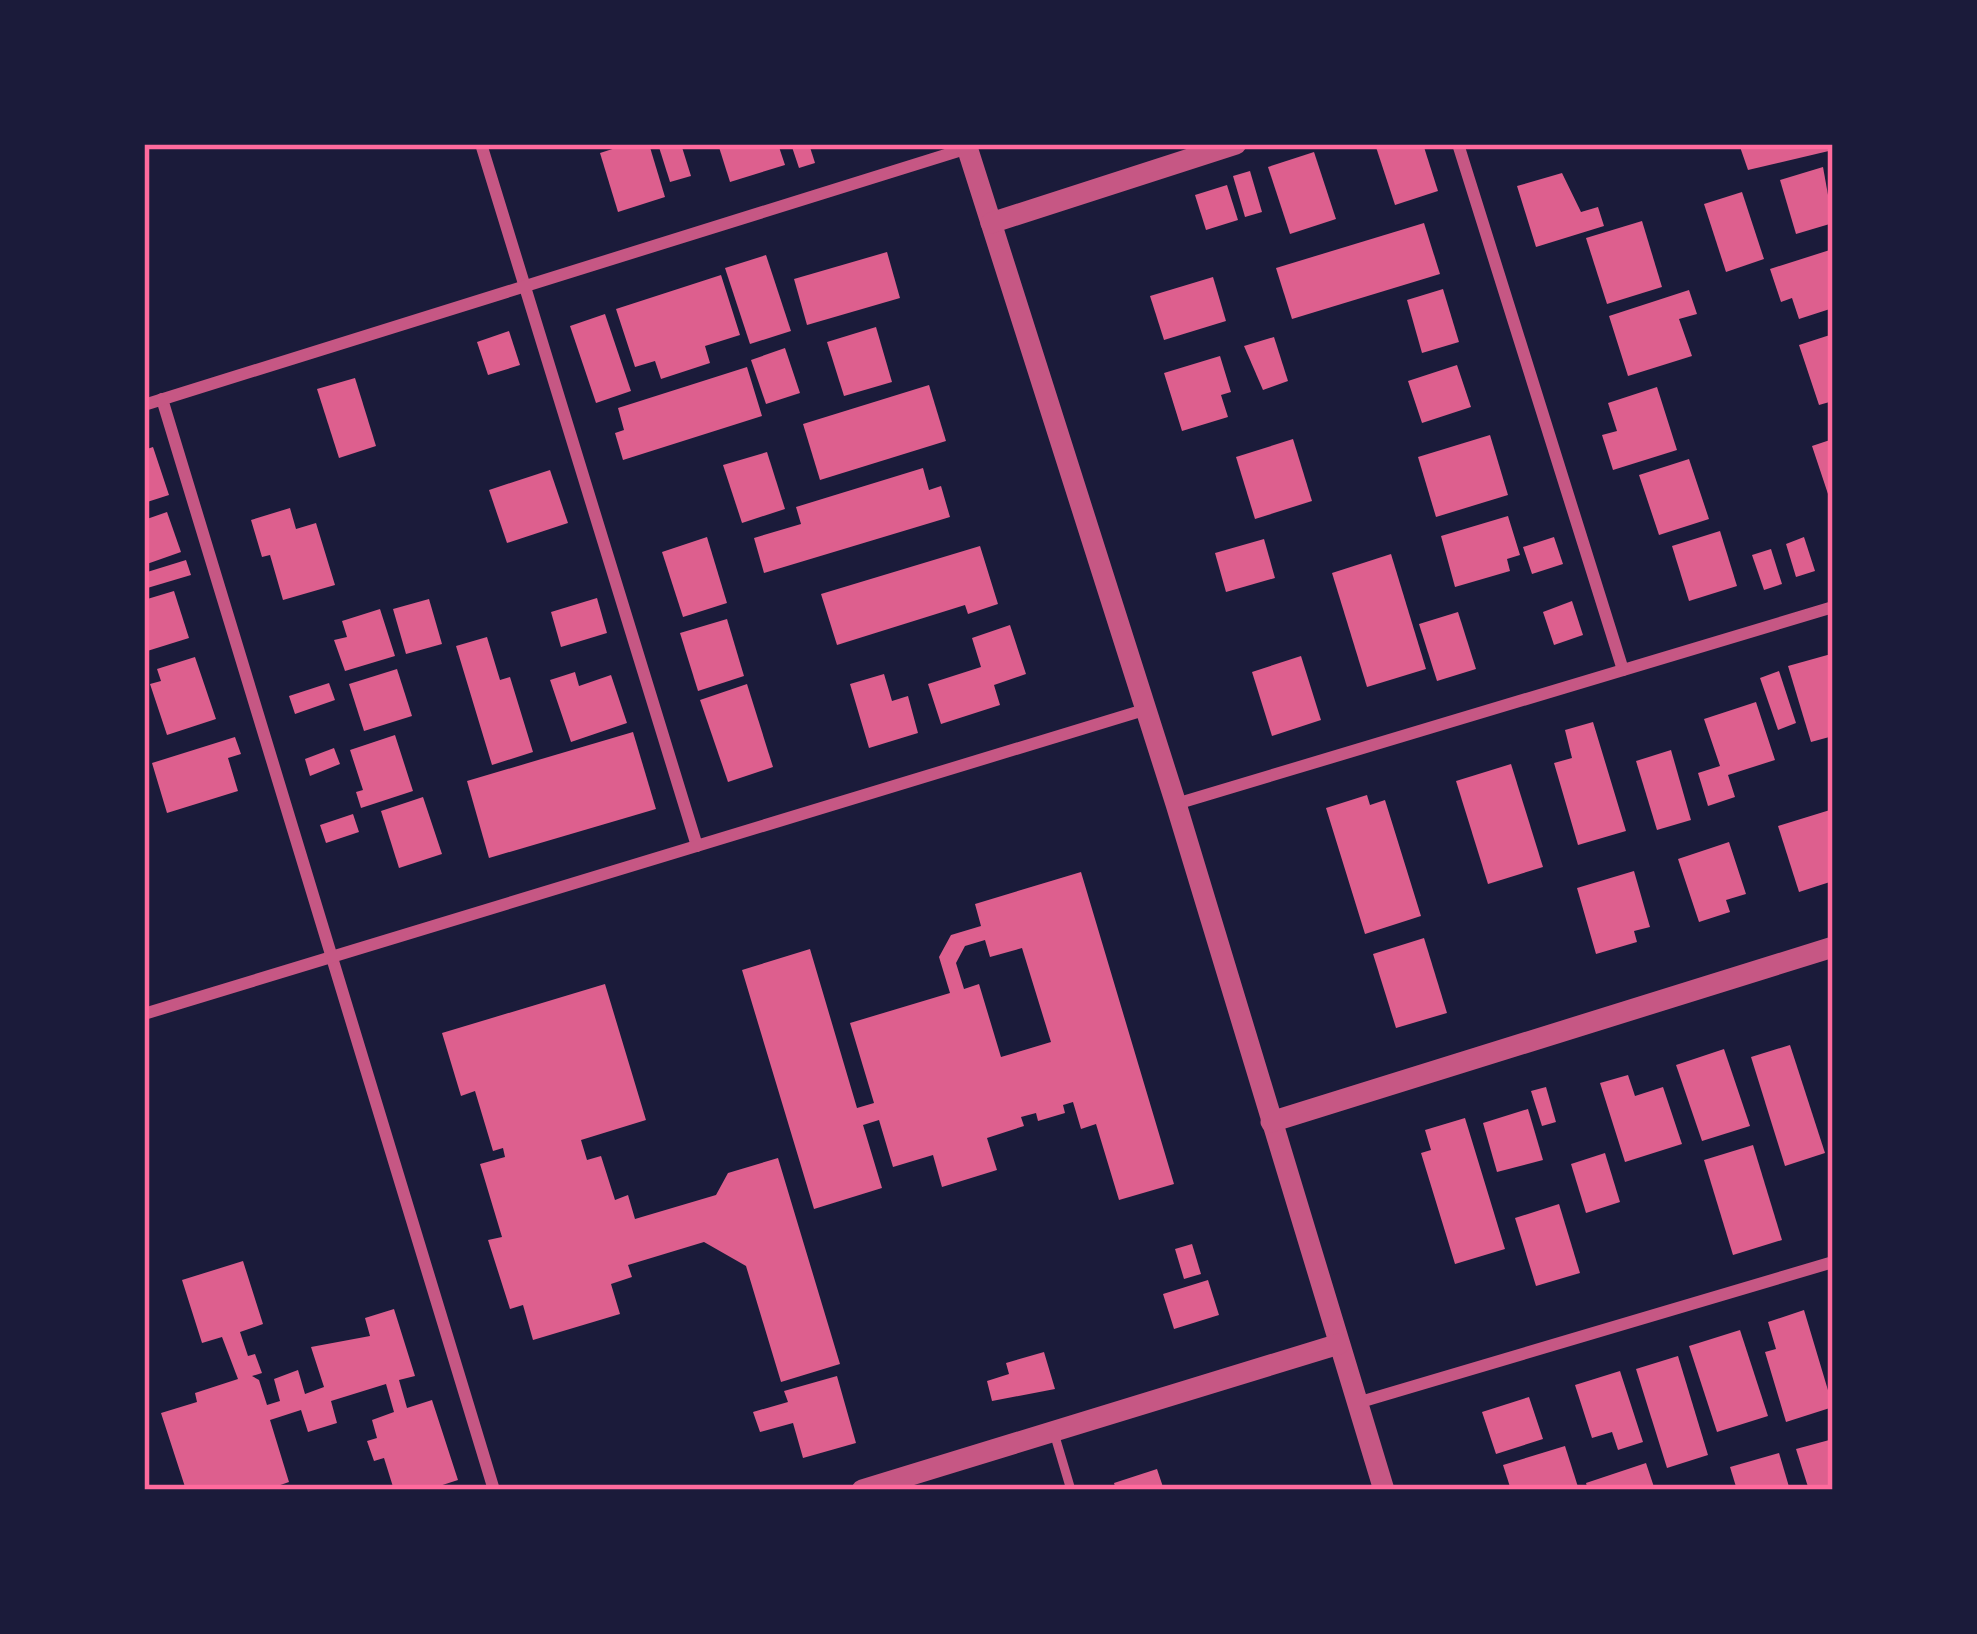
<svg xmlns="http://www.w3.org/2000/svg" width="1977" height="1634" viewBox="0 0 1977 1634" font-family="'Noto Serif',serif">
<rect width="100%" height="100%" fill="#1b1b3a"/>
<g fill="#dd5f8e" fill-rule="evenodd">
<polygon points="628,144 649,144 665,197 618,212 600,153"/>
<polygon points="658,144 681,144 691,176 670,182"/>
<polygon points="718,144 778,144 785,165 730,182"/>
<polygon points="791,144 809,144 815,163 799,168"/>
<polygon points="1375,144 1423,144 1438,191 1395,205"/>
<polygon points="1739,144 1831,144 1833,150 1748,170"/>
<polygon points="1314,152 1336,219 1290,234 1268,167"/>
<polygon points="1823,167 1833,223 1796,234 1780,180"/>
<polygon points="1250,171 1262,212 1245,217 1233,176"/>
<polygon points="1562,173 1581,212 1598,207 1604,226 1536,247 1517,186"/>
<polygon points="1227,185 1238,220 1206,230 1195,195"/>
<polygon points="1742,192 1764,259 1726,272 1704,204"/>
<polygon points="1642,221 1662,287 1607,304 1586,238"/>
<polygon points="1424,223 1440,274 1292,319 1276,268"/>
<polygon points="1833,249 1833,308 1799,319 1792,298 1781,302 1770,269"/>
<polygon points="887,252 900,298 807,325 794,279"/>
<polygon points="766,255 791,331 750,344 725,268"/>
<polygon points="721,275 740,335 705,346 710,363 661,379 655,361 635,367 616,309"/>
<polygon points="1213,277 1226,321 1164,340 1150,296"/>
<polygon points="1443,289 1459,342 1422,353 1407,300"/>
<polygon points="1689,290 1697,314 1679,319 1692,356 1628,376 1609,316"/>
<polygon points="605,314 631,391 596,403 570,326"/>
<polygon points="876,327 892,382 844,396 827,342"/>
<polygon points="509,331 520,365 488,375 477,342"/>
<polygon points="1833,334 1833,401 1819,405 1799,345"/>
<polygon points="1274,337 1288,381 1263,390 1244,346"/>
<polygon points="785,348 800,393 766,404 751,360"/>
<polygon points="1220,356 1231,392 1221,395 1228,417 1182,431 1164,373"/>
<polygon points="1457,365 1471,407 1422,423 1408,381"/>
<polygon points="747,367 762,416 623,460 615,433 624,430 618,408"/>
<polygon points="355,378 376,446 339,458 317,389"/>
<polygon points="929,385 946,441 820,480 803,424"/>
<polygon points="1657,387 1677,450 1613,470 1602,435 1617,431 1608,403"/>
<polygon points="1490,435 1508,495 1436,517 1418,457"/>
<polygon points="1293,439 1312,501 1255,519 1236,457"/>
<polygon points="1833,439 1833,495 1829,497 1812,446"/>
<polygon points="153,447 169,495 144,503 144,450"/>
<polygon points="767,452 785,509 742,523 723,465"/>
<polygon points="1689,459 1709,519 1659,535 1639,475"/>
<polygon points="923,468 929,490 941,486 950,517 764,573 754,538 801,524 796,507"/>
<polygon points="550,470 568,523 507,543 489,490"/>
<polygon points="290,508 296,529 316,523 335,585 283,600 270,555 262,557 251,520"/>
<polygon points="167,512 181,552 144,565 144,520"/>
<polygon points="1508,516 1520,555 1507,559 1510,571 1455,587 1441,536"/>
<polygon points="1720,531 1737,586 1689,601 1672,546"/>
<polygon points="707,537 727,603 683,617 662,552"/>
<polygon points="1554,537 1563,564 1532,574 1523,547"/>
<polygon points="1804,537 1815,571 1796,577 1786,544"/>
<polygon points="1264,539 1275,578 1226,592 1215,553"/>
<polygon points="980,546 998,604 968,614 965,605 837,645 821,594"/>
<polygon points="1771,549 1782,584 1764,590 1752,555"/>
<polygon points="1391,554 1426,669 1367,687 1332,573"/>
<polygon points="186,560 191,575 144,589 144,573"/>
<polygon points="174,591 189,638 144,652 144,600"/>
<polygon points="597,598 607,633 561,647 551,612"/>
<polygon points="429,599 442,644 406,654 393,609"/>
<polygon points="1572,601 1583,635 1554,645 1543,612"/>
<polygon points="380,609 395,656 345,671 334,640 347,637 342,621"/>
<polygon points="1458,612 1476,669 1437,681 1419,624"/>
<polygon points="727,619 744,676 698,691 680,633"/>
<polygon points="1010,625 1026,674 994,685 1000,705 941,724 928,684 981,667 972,638"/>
<polygon points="487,637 500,680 510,677 533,752 492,765 456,646"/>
<polygon points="1831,654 1833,736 1811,742 1788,666"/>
<polygon points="1301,656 1321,720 1272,736 1252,672"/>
<polygon points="195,657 216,719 167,735 150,684 161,681 157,669"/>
<polygon points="397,669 412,716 364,731 349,684"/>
<polygon points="1779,671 1796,723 1778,730 1760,678"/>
<polygon points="575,672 579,686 611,675 627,723 571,742 550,680"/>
<polygon points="884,674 892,701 908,696 918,733 869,748 850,684"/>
<polygon points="329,683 335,700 295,714 289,696"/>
<polygon points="747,684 773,767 728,782 700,700"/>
<polygon points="1756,702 1775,760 1728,775 1735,797 1708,806 1698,773 1720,766 1704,719"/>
<polygon points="1593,722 1626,831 1578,845 1554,763 1572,758 1565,730"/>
<polygon points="633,732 656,809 489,858 467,781"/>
<polygon points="395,735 413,791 361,808 356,792 363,790 350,750"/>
<polygon points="235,737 241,754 228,758 238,791 167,813 152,763"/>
<polygon points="334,748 340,764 310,776 305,759"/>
<polygon points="1671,750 1691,820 1657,830 1636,761"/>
<polygon points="1511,764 1543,867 1488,884 1456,781"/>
<polygon points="1367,795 1370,805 1385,800 1421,916 1365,934 1326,808"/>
<polygon points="423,797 442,854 399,868 381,811"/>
<polygon points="1830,810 1833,881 1799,892 1778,826"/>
<polygon points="353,814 359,832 326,843 320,825"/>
<polygon points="1729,842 1746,894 1726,900 1730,912 1699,922 1678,859"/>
<polygon points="1634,871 1650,927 1634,931 1637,942 1596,954 1577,888"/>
<path d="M1081 872 1174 1184 1119 1200 1096 1124 1081 1129 1073 1102 1063 1105 1065 1113 1038 1121 1036 1113 1021 1117 1024 1126 987 1138 997 1170 942 1187 933 1155 893 1167 879 1120 863 1125 882 1188 814 1209 742 970 810 949 857 1108 874 1103 850 1023 950 993 939 957 951 935 981 926 975 904ZM985 940 990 957 1022 948 1051 1042 1001 1057 979 984 964 989 956 963 965 946Z"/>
<polygon points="1424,938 1447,1013 1396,1028 1373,954"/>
<polygon points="605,984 646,1120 581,1140 587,1160 601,1156 615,1200 628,1195 635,1219 716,1195 728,1173 778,1158 840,1364 781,1382 746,1266 704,1242 628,1265 632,1277 611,1284 620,1314 533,1340 523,1305 510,1309 488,1240 502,1237 480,1164 505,1157 503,1148 493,1151 475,1091 461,1096 442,1033"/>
<polygon points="1790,1045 1825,1153 1785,1166 1751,1057"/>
<polygon points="1724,1049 1750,1126 1702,1141 1676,1065"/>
<polygon points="1628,1075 1635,1096 1663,1087 1682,1144 1625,1162 1600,1083"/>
<polygon points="1546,1087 1556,1122 1542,1126 1531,1091"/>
<polygon points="1528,1109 1543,1160 1497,1172 1483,1123"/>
<polygon points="1465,1118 1505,1249 1455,1264 1421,1153 1431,1150 1425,1130"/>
<polygon points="1753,1145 1782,1240 1733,1255 1704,1160"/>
<polygon points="1605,1153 1620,1202 1586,1213 1571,1164"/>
<polygon points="1559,1204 1580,1273 1536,1286 1515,1218"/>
<polygon points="1192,1244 1201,1274 1184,1279 1175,1249"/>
<polygon points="243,1261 263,1324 240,1332 248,1356 255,1354 262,1373 252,1376 259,1380 267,1405 280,1401 274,1379 298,1370 305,1394 324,1387 311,1347 370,1336 365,1318 394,1309 415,1376 399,1380 407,1408 432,1400 458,1480 427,1490 394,1490 384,1458 374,1461 367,1441 377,1438 372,1420 394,1412 386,1384 331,1401 337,1423 308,1432 301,1410 270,1420 289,1482 266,1490 186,1490 161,1413 197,1402 195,1393 238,1379 222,1337 202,1343 182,1280"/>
<polygon points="1208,1280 1219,1315 1174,1329 1163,1294"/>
<polygon points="1804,1310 1833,1407 1786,1422 1765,1352 1776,1349 1768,1322"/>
<polygon points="1740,1330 1768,1416 1717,1432 1689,1346"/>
<polygon points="1044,1352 1055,1389 992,1401 987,1381 1009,1374 1006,1363"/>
<polygon points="1678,1356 1708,1455 1667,1468 1636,1369"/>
<polygon points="1620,1371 1643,1442 1618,1450 1612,1432 1592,1438 1575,1385"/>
<polygon points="837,1376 856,1443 803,1458 793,1423 760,1432 753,1412 788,1402 784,1391"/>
<polygon points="1529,1397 1543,1439 1496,1454 1482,1412"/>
<polygon points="1833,1439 1833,1490 1809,1490 1796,1449"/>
<polygon points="1565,1446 1579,1490 1511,1490 1503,1465"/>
<polygon points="1779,1453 1790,1490 1737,1490 1730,1467"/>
<polygon points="1646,1463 1655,1490 1588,1490 1586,1483"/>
<polygon points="1157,1469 1164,1490 1116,1490 1114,1483"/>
</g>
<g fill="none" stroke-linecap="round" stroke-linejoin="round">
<polyline stroke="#c65784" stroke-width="9" points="1054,1433 1071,1490"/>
<g stroke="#c65784" stroke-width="12">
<polyline points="481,144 697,846"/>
<polyline points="1458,144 1623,670"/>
<polyline points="162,399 494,1490"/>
<polyline points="144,405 968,148"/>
<polyline points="1176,804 1833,607"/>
<polyline points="144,1014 1144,710"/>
<polyline points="1357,1403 1833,1262"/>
</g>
<g stroke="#c65784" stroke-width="21">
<polyline points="966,144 1176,804 1384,1490"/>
<polyline points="991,223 1236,144"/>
<polyline points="1271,1122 1833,947"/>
<polyline points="862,1490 1339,1344"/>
</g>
</g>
<rect width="1977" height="1634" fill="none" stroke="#1b1b3a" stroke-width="294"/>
<rect x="147" y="147" width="1683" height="1340" fill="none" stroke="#ff6b9d" stroke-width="4.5"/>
</svg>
